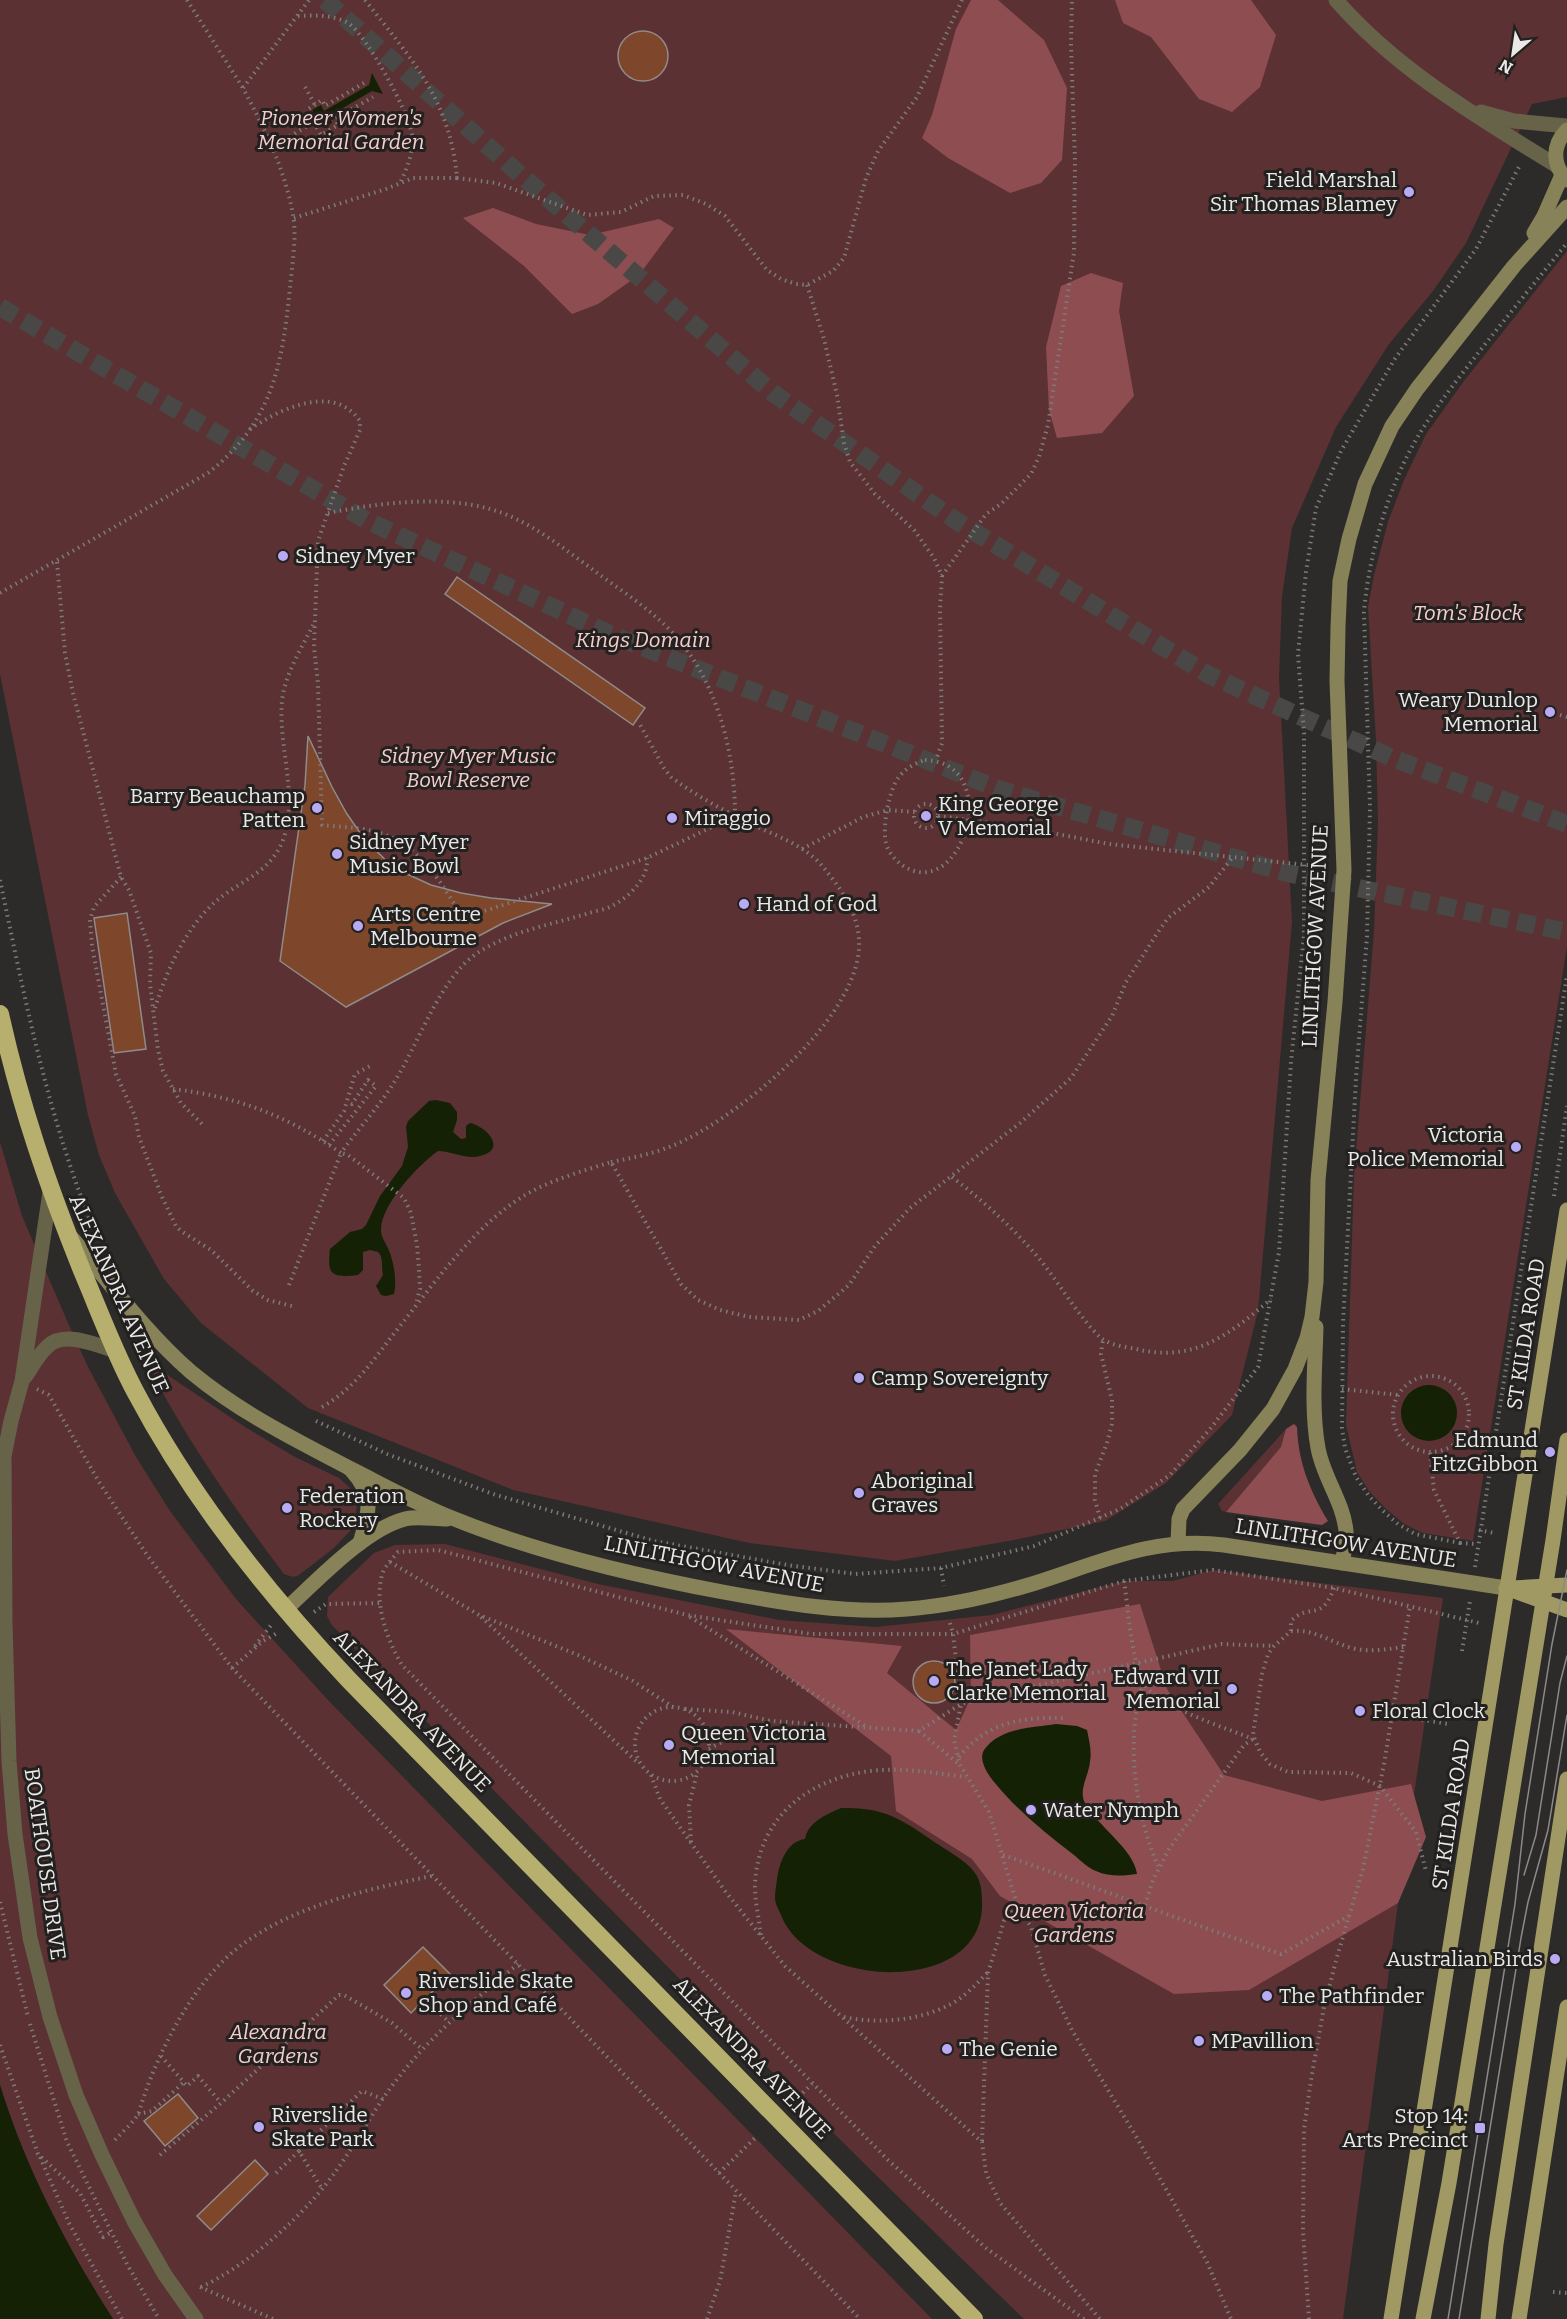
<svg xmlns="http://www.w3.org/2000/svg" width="1567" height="2319" viewBox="0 0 1567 2319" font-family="Bitter,serif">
<rect width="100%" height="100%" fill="#2d2b29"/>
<g fill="#5c3133">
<polygon points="0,0 1567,0 1567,97 1532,104 1466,243 1433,291 1389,344 1336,427 1292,528 1282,596 1279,678 1292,922 1258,1311 1232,1415 1166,1483 1105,1521 1014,1540 895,1561 749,1543 513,1490 308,1408 201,1323 164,1279 115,1193 99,1155 88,1115 0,674"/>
<polygon points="1567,251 1567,946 1473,1541 1423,1533 1404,1524 1385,1508 1369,1491 1357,1472 1346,1425 1354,1176 1374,932 1378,823 1376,740 1368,607 1374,575 1388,522 1404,480 1426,434 1464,381"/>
<path d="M0 1142 22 1216 68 1323 88 1367 136 1457 170 1511 236 1599 327 1699 932 2319H113C67 2247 25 2167 0 2085Z"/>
<path d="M157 1368 245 1427 295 1457 339 1478 349 1487 357 1505 355 1518 351 1530 334 1548 299 1575 293 1577 284 1574C237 1512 194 1450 156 1381L154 1374Z"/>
<polygon points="1286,1429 1282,1447 1226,1512 1222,1511 1218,1504"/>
<path d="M445 1544 598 1584 779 1620 875 1627 992 1615 1124 1581H1173L1213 1570 1443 1598 1398 1903 1343 2319H1024C788 2092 560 1858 331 1624L327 1616 328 1597 374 1553 395 1545Z"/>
</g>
<g fill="#8e4e51">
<polygon points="971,0 998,0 1044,40 1067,88 1062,160 1041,183 1010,193 948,158 922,138 932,115 956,29"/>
<polygon points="1115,0 1251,0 1276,35 1260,87 1232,112 1199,99 1151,37 1123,23"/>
<polygon points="493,208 536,224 590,235 659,219 674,228 639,275 598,304 572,314 524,266 463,218"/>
<polygon points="1091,273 1123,283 1119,311 1134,396 1102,433 1057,438 1049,410 1046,347 1061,286"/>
<path d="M1294 1424 1297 1427C1298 1462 1310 1491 1328 1521L1322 1525 1226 1512 1281 1447 1286 1429Z"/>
<polygon points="1140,1604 1167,1689 1224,1775 1322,1801 1411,1784 1426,1837 1398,1903 1249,1990 1174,1994 1000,1896 972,1859 896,1811 891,1756 726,1629 902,1646 887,1673 956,1730 971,1697 970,1635"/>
</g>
<g fill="#142105">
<polygon points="372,73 383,94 372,91 329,116 332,123 323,128 312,110 321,105 324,111 369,85"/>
<path d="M436 1100 450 1103 457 1112V1120L453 1132 461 1139 466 1138V1126L470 1123C488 1127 507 1150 480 1156 466 1160 452 1151 438 1151 419 1164 374 1211 382 1236 384 1242 388 1247 390 1253 394 1265 397 1281 394 1294L386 1296 381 1295 376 1286 383 1275C381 1267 384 1258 378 1252L370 1250 363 1252V1270L358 1275C331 1278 327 1275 330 1249L350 1232 362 1229 366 1225 380 1196 402 1166 408 1147 406 1127 408 1121 429 1101Z"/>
<circle cx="1429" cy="1413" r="28"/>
<path d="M1056 1724 1077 1726 1087 1730C1089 1740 1092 1751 1090 1762 1089 1775 1078 1790 1085 1803 1097 1826 1134 1849 1137 1874 1123 1876 1109 1877 1096 1871 1088 1868 1080 1860 1074 1855 1046 1834 1017 1810 995 1783 988 1775 978 1760 984 1750 1000 1727 1033 1728 1056 1724Z"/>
<path d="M841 1808C883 1807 900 1818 933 1841 946 1850 958 1856 970 1867 981 1878 982 1889 982 1904 983 1997 809 1989 781 1915 779 1910 775 1904 775 1898 775 1892 776 1886 777 1880 779 1863 787 1841 805 1839 808 1822 827 1814 841 1808Z"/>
<path d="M0 2085C25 2167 67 2247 113 2319H0Z"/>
</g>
<g fill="#7e462b" stroke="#8f8b8a" stroke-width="1.5">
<circle cx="643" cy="56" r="25"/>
<polygon points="457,577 645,708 633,725 445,594"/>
<polygon points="308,736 332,787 347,814 365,840 394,868 431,885 461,893 491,898 552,904 503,923 346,1007 280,961 305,785"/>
<polygon points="127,913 146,1049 114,1053 94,918"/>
<circle cx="934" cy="1682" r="21"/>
<polygon points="423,1947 450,1974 411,2013 384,1985"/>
<polygon points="178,2094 198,2118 165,2146 144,2121"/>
<polygon points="255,2160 268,2174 211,2230 197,2216"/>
</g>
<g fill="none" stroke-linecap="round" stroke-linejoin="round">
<g stroke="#494846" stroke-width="18" stroke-dasharray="18 9" stroke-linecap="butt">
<polyline points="325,0 508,164 773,393 955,520 1209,675 1390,757 1567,824"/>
<polyline points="0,307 366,520 612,635 1001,790 1287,873 1567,932"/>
</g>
<g stroke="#7d7b79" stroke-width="4" stroke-dasharray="1.5 4.5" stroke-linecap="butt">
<polyline points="187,0 243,88"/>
<path d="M365 0C412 60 450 99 457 178L496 183 587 215 621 212 654 196 683 195 706 204 725 216 767 270 781 279 796 284 807 285 833 271 844 258 866 178 878 151 917 97 962 0"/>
<path d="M298 16C315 15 334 15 348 23 366 34 410 114 412 135 414 151 407 169 400 183"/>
<polyline points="364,83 325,106 322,100 307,110 321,135 338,125 335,119 373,97"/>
<polyline points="305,87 315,105"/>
<polyline points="329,130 339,146"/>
<polyline points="274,146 314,122"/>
<polyline points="294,218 386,189 413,178 457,178"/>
<polyline points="807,285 824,339 837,395 844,443 850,462 875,494 914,530 934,558 942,576 940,609 942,743 936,760"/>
<path d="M250 429C279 410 333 382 360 421V430L344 466 318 541 314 647 318 684 322 825C339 827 359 827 377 832 420 844 441 883 463 918L647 858 735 816"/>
<path d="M328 513C378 503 441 495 490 509 529 520 560 546 592 569 613 585 637 600 657 618 713 665 735 745 735 815"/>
<polyline points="57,562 65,653 73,693 121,877 129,890 151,953 150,984 158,1050 163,1071 181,1103 205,1127"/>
<polyline points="942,576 986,514 1001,504 1031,474 1039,457 1048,425 1074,252 1075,162 1071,45 1072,0"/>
<path d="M0 593 208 473C273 422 282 365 290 288 292 265 297 237 293 215 284 166 265 130 243 88L309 0"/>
<polyline points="1560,715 1567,717"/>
<path d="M925 760C1006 763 961 906 902 865 895 860 888 852 886 843 882 828 889 789 899 777 906 768 915 763 925 760Z"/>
<circle cx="926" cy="816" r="12"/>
<polyline points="938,816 1021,827 1109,844 1326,867"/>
<polyline points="802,849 863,817 888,810 915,812"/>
<polyline points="121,877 94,907 90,920 92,946 116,1074 135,1116 139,1137 162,1197 176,1226 181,1231 211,1250 253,1291 268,1300 292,1306"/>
<path d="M0 880C25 1000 49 1122 96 1235"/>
<path d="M155 1008C167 970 185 929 215 902 240 880 272 873 284 837 298 793 278 746 282 701 285 674 301 649 313 625"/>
<path d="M173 1089C239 1097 287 1116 341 1153 358 1129 378 1108 393 1084 418 1046 440 976 479 952 512 931 550 925 586 914 594 911 605 910 612 906 629 897 649 878 647 858"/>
<polyline points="323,1141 344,1111 355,1074 372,1065"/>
<polyline points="329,1145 376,1086 368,1080 352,1104 347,1102"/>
<path d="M611 1162C637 1157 662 1152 685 1140 746 1110 864 1013 859 939 857 911 840 887 823 867 806 846 777 836 753 825 725 811 696 796 671 777L664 768 639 723"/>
<path d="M952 1177C982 1200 1011 1226 1036 1255 1057 1279 1079 1318 1101 1338 1110 1345 1125 1347 1136 1349 1194 1363 1229 1335 1271 1299"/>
<polyline points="1554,1196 1567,1106"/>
<polyline points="289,1285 341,1153 348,1155 404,1198 411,1213 417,1245 419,1270 420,1289 416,1304"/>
<circle cx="1431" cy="1414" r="38"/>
<polyline points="37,1389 49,1395 99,1482 147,1555 232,1668 860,2319"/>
<polyline points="1342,1389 1398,1395"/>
<path d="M322 1407C357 1387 375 1357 400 1326 436 1281 473 1228 522 1197 547 1181 583 1171 611 1162L681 1284 698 1300 720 1310 749 1317 799 1320 818 1311 849 1285 875 1246 910 1208 1020 1123 1071 1078 1112 1016 1126 982 1158 932 1168 918 1209 887 1233 857"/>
<polyline points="316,1421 387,1454 493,1494 654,1541 787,1565 855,1574 941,1568 1034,1546 1120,1509 1170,1475 1210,1429 1258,1367 1279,1252 1291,1062 1304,935 1304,733 1298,654 1306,572 1316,508 1341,451 1394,360 1476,249 1520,165"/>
<path d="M1430 1453 1434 1490 1460 1543 1415 1534 1398 1524 1382 1510 1369 1496 1356 1477 1345 1448 1342 1428 1343 1323 1356 1078 1367 936 1370 808 1364 612C1368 566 1380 519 1398 476 1416 432 1446 394 1475 357 1505 319 1536 281 1567 243"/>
<polyline points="1100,1518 1095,1500 1095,1474 1107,1443 1112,1424 1112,1400 1101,1354 1103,1339"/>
<polyline points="1479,1530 1494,1533"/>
<polyline points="1460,1543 1478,1544"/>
<polyline points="390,1562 479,1615 578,1655 633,1681 673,1707"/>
<polyline points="1475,1567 1567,975"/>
<polyline points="941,1568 944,1586"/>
<path d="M1124 1581C1129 1614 1130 1651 1143 1682 1153 1705 1229 1729 1253 1739"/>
<path d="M1334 1588C1321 1623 1310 1602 1291 1621V1631L1274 1646 1268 1654 1262 1674 1253 1735 1260 1752 1270 1764 1288 1772 1351 1773 1380 1786 1416 1832 1426 1871"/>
<polyline points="314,1612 326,1604 380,1603"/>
<polyline points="481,1617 638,1763"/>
<polyline points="690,1617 867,1727"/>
<polyline points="950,1623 953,1634 961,1704 954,1740 960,1765 989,1812 1017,1904 1031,1927 1045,1975 1073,2032 1137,2138 1207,2262 1231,2319"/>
<path d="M1291 1631C1317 1629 1332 1644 1356 1649 1371 1652 1388 1649 1404 1647"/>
<polyline points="255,1646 272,1624"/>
<polyline points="1462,1651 1470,1601"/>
<polyline points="232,1668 263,1641 279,1632"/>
<path d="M1143 1683C1125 1739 1135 1813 1158 1866"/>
<circle cx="672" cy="1744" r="37"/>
<polyline points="685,1709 732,1712 771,1721 919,1731 961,1704 1008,1692 1222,1644 1274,1646"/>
<polyline points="1392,1715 1449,1724"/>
<polyline points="919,1731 960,1765"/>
<polyline points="709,1749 734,1735 770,1722"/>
<path d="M959 1757C988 1721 1022 1717 1067 1718"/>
<polyline points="651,1775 660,1799 725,1891 785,1966 982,2142 986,2173 1000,2203 1100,2319"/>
<polyline points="691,1842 689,1805 697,1773"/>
<path d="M1003 1855C1096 1887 1187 1923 1281 1954L1349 1916"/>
<polyline points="0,1902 28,2017"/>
<polyline points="1145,1905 1153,1880 1169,1849 1244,1745 1253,1739"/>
<path d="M761 1935C759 1919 755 1902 755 1886 757 1818 808 1779 870 1771 902 1767 934 1773 966 1777"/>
<polyline points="432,2006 449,2022"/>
<path d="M844 2017C876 2024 917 2021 947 2006 962 1999 975 1986 987 1973"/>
<polyline points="30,2024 67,2142 128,2266 159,2319"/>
<polyline points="0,2045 38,2154 80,2193 103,2237 112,2232"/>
<polyline points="161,2056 187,2086 198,2076 221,2103"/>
<polyline points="794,2101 812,2084"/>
<polyline points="138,2114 152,2111 184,2082"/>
<path d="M115 2140C122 2132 131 2125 137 2116 140 2111 141 2105 143 2099 150 2079 158 2059 168 2040 182 2012 200 1984 222 1962 274 1910 362 1890 432 1876"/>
<polyline points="982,2141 988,1973 1004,1921 1017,1904"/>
<polyline points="299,2151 362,2091 383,2099"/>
<polyline points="160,2155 221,2103 339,1995 344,1995 392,2023 422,2049"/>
<polyline points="40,2157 69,2223 122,2319"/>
<polyline points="276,2173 299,2151 322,2189"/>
<polyline points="719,2173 755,2138"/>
<polyline points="200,2287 273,2319"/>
<path d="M201 2287C249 2265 308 2212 338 2168 359 2139 376 2105 399 2077 433 2033 476 1999 518 1964"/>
<polyline points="1553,2292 1567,2293"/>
<polyline points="707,2319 720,2281 736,2192"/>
<path d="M1084 2319 986 2248 888 2160 402 1665C387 1640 374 1605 382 1575 384 1567 393 1558 398 1552L438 1550 687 1615 811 1634H953L1124 1581 1213 1570 1334 1588 1479 1623"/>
<polyline points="1309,2319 1303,2231 1304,2129 1311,2080 1324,2007 1337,1957 1363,1869 1384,1764 1410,1606"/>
</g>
<g stroke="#666349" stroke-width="15">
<path d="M1336 0C1398 71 1478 117 1557 166"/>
<polyline points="1481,112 1514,121 1567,126"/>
<polyline points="50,1192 22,1381 11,1421 4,1456 5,1623 9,1761 15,1834 30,1938 50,2017 76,2095 102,2155 134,2221 165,2275 196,2319"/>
<path d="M25 1377C32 1367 38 1355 47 1347 63 1330 95 1345 114 1350"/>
</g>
<g stroke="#878258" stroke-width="15">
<path d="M1567 130C1552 145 1552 165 1567 180"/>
<polyline points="1534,233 1544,216 1562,175"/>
<path d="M72 1238C110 1283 146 1333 191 1372 239 1412 294 1439 349 1468 383 1485 417 1504 452 1518 538 1553 632 1575 723 1592 784 1603 845 1614 907 1609 949 1606 992 1596 1032 1584 1099 1563 1152 1536 1224 1545L1506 1588"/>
<path d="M1316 1327C1315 1367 1311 1409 1318 1448 1323 1477 1343 1501 1346 1531 1347 1541 1344 1553 1342 1563"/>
<path d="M352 1471C375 1496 369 1514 360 1543"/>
<polyline points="1178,1543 1179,1519 1183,1509 1240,1450 1273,1409 1295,1369 1307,1338 1312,1317 1316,1282 1318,1180 1335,1002 1344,870 1337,681 1338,627 1340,581 1349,539 1365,484 1392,426 1417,389 1514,266 1567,207"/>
<path d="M285 1610C316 1582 365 1529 405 1519 418 1516 433 1519 447 1519"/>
</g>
<g stroke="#a09963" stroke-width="15">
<polyline points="1506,1588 1567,1610"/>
<polyline points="1512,1588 1567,1585"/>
<polyline points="1391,2319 1567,1210"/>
<polyline points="1423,2319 1449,2183 1553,1540 1567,1440"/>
<polyline points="1488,2319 1496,2244 1567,1779"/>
<polyline points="1519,2319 1567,2007"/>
</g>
<path stroke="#b7af6d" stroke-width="18" d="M0 1014C20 1105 48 1186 83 1273 100 1313 115 1354 136 1393 192 1499 267 1593 349 1680L974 2319"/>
<g stroke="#8c8a88" stroke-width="1.5">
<polyline points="1524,1875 1536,1835 1560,1683 1567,1656"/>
<polyline points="1448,2319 1515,1904 1525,1814 1552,1644 1567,1570"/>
<polyline points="1459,2319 1521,1938 1528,1902 1548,1830 1567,1715"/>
</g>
</g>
<g fill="#baaaf6" stroke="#23211f" stroke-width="2">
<circle cx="1409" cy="192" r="6"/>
<circle cx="283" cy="556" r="6"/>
<circle cx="1550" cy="712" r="6"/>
<circle cx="317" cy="808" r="6"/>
<circle cx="926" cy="816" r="6"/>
<circle cx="672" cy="818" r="6"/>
<circle cx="337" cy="854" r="6"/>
<circle cx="744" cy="904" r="6"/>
<circle cx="358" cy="926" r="6"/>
<circle cx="1516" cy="1147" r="6"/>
<circle cx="859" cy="1378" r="6"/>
<circle cx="1550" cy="1452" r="6"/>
<circle cx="859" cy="1493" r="6"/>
<circle cx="287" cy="1508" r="6"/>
<circle cx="934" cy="1681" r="6"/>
<circle cx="1232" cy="1689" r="6"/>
<circle cx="1360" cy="1711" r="6"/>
<circle cx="669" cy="1745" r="6"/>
<circle cx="1031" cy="1810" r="6"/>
<circle cx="1555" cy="1959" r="6"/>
<circle cx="406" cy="1993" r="6"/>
<circle cx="1267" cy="1996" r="6"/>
<circle cx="1199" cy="2041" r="6"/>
<circle cx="947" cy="2049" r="6"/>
<circle cx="259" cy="2127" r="6"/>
<rect x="1474" y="2122" width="12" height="12" rx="3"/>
</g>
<g text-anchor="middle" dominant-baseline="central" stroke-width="6" stroke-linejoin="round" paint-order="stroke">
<g font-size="21" font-style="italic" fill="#f6cdcd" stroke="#23211f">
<text x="341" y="118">Pioneer Women's<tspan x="341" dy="24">Memorial Garden</tspan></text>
<text x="1468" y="613">Tom's Block</text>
<text x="643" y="640">Kings Domain</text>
<text x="468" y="756">Sidney Myer Music<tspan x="468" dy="24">Bowl Reserve</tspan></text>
<text x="1074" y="1911">Queen Victoria<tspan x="1074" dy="24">Gardens</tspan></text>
<text x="278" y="2032">Alexandra<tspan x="278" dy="24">Gardens</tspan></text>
</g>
<g font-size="21" fill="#eae9e7" stroke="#23211f" text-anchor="start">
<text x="1397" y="180" text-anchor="end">Field Marshal<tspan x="1397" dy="24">Sir Thomas Blamey</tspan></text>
<text x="295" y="556">Sidney Myer</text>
<text x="1538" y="700" text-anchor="end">Weary Dunlop<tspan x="1538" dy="24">Memorial</tspan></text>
<text x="305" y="796" text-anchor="end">Barry Beauchamp<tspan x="305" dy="24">Patten</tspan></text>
<text x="938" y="804">King George<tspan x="938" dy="24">V Memorial</tspan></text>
<text x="684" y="818">Miraggio</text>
<text x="349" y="842">Sidney Myer<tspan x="349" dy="24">Music Bowl</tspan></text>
<text x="756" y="904">Hand of God</text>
<text x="370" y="914">Arts Centre<tspan x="370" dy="24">Melbourne</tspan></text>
<text x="1504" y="1135" text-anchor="end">Victoria<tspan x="1504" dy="24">Police Memorial</tspan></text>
<text x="871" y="1378">Camp Sovereignty</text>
<text x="1538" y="1440" text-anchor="end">Edmund<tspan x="1538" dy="24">FitzGibbon</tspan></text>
<text x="871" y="1481">Aboriginal<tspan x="871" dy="24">Graves</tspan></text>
<text x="299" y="1496">Federation<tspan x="299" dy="24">Rockery</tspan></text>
<text x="946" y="1669">The Janet Lady<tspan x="946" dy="24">Clarke Memorial</tspan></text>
<text x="1220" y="1677" text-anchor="end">Edward VII<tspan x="1220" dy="24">Memorial</tspan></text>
<text x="1372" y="1711">Floral Clock</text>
<text x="681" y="1733">Queen Victoria<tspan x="681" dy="24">Memorial</tspan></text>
<text x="1043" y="1810">Water Nymph</text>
<text x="1543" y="1959" text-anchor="end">Australian Birds</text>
<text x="418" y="1981">Riverslide Skate<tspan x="418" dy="24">Shop and Café</tspan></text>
<text x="1279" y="1996">The Pathfinder</text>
<text x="1211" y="2041">MPavillion</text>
<text x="959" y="2049">The Genie</text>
<text x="271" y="2115">Riverslide<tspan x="271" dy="24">Skate Park</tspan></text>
<text x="1468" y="2116" text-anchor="end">Stop 14:<tspan x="1468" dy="24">Arts Precinct</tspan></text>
</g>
<g font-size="21" fill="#eae9e7" stroke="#23211f">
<text transform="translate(1315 936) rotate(-87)">LINLITHGOW AVENUE</text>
<text transform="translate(119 1294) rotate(66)">ALEXANDRA AVENUE</text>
<text transform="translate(1526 1334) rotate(-81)">ST KILDA ROAD</text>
<text transform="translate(1346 1543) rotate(9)">LINLITHGOW AVENUE</text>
<text transform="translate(714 1564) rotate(11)">LINLITHGOW AVENUE</text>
<text transform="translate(412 1711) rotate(46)">ALEXANDRA AVENUE</text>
<text transform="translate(1451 1814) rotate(-81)">ST KILDA ROAD</text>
<text transform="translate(45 1864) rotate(82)">BOATHOUSE DRIVE</text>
<text transform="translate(752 2058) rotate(46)">ALEXANDRA AVENUE</text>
</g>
</g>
<g transform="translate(1513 54) rotate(209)" stroke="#23211f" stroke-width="4.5" paint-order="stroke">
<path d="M0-4.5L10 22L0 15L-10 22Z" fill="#eae9e7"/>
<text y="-9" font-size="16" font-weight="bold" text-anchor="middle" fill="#eae9e7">N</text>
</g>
</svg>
